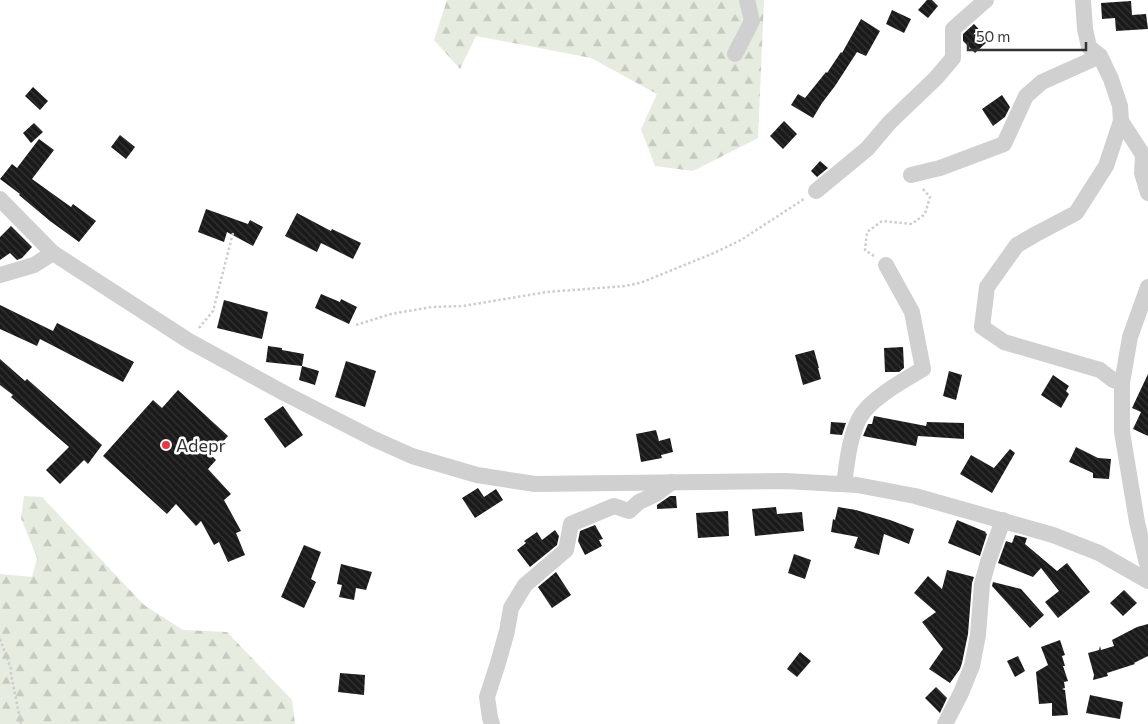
<svg xmlns="http://www.w3.org/2000/svg" width="1148" height="724" viewBox="0 0 1148 724" font-family="Commissioner,sans-serif">
<defs>
<pattern id="forest-firs" width="22" height="20" patternUnits="userSpaceOnUse" patternTransform="scale(1.25)"><rect width="22" height="20" fill="#e6ecdf"/><path d="M5 1l3.5 6h-7zM16 11l3.5 6h-7z" fill="#c6cbc0"/></pattern>
<pattern id="building-back-hatch" width="6" height="6" patternUnits="userSpaceOnUse" patternTransform="scale(1.25)"><rect width="6" height="6" fill="#1a1a1a"/><path d="M-1 5l2 2M0 0l6 6M5-1l2 2" fill="none" stroke="#333"/></pattern>
</defs>
<rect width="100%" height="100%" fill="#fff"/>
<g fill="url(#forest-firs)">
<polygon points="447,0 764,0 758,138 693,171 655,166 641,129 657,94 591,58 476,36 460,69 434,40"/>
<polygon points="24,496 42,497 144,605 183,630 227,632 292,700 295,724 0,724 0,574 32,577 37,558 21,518"/>
</g>
<g fill="url(#building-back-hatch)">
<polygon points="927,0 932,0 938,6 928,18 918,10"/>
<polygon points="1131,1 1132,15 1146,14 1148,29 1116,31 1115,18 1102,19 1101,3"/>
<polygon points="892,10 911,19 904,33 886,24"/>
<polygon points="861,19 880,31 866,56 857,52 835,86 822,103 813,118 791,105 798,94 805,98 826,72 827,73 841,52 842,53"/>
<polygon points="974,24 989,40 975,53 963,41 963,34"/>
<polygon points="33,87 48,101 40,110 25,96"/>
<polygon points="1002,95 1010,107 1005,117 993,126 982,109"/>
<polygon points="784,121 797,134 783,149 770,136"/>
<polygon points="34,123 43,132 31,143 23,133"/>
<polygon points="120,135 135,147 126,159 111,147"/>
<polygon points="39,139 54,150 32,179 71,207 73,204 96,221 79,242 50,221 19,195 20,194 0,179 12,164 17,168"/>
<polygon points="820,161 828,168 817,177 811,171"/>
<polygon points="206,209 248,224 250,220 263,227 253,246 227,232 224,242 198,232"/>
<polygon points="297,213 331,231 332,229 361,243 353,259 321,243 317,252 285,236"/>
<polygon points="11,226 32,247 22,258 17,260 10,253 0,260 0,237"/>
<polygon points="321,294 340,302 341,299 357,307 349,324 315,308"/>
<polygon points="224,300 268,312 262,339 217,328"/>
<polygon points="0,305 53,331 57,323 134,362 123,382 40,339 37,346 0,329"/>
<polygon points="268,346 282,348 282,350 304,354 302,366 266,362"/>
<polygon points="903,347 904,368 899,372 885,372 884,348"/>
<polygon points="814,350 819,368 818,368 821,379 803,385 795,355"/>
<polygon points="0,359 25,381 27,379 102,445 88,464 84,460 60,484 46,470 69,447 11,397 13,395 0,385"/>
<polygon points="346,361 376,371 365,407 335,397"/>
<polygon points="302,366 319,371 315,385 299,380"/>
<polygon points="949,371 962,375 956,400 943,396"/>
<polygon points="1148,374 1148,436 1133,429 1141,412 1132,408"/>
<polygon points="1053,375 1069,386 1066,391 1069,394 1061,408 1041,395"/>
<polygon points="178,390 228,436 211,455 216,460 208,469 231,494 224,500 241,531 236,533 245,555 228,562 219,542 214,545 201,521 196,526 176,504 167,514 103,456 153,400 162,408"/>
<polygon points="283,406 303,435 285,448 264,419"/>
<polygon points="874,416 926,426 927,422 964,423 964,439 918,436 916,446 863,436 868,424 872,424"/>
<polygon points="831,422 846,423 842,435 830,434"/>
<polygon points="656,430 659,441 670,438 673,452 661,455 662,458 641,462 636,434"/>
<polygon points="1076,447 1098,458 1111,459 1109,479 1093,478 1093,473 1069,462"/>
<polygon points="1010,449 1015,453 992,493 960,474 971,455 994,468"/>
<polygon points="478,488 484,497 496,489 503,500 475,518 462,498"/>
<polygon points="670,496 676,496 677,508 657,509 657,505"/>
<polygon points="776,507 777,514 802,512 804,531 755,536 752,509"/>
<polygon points="838,507 856,510 890,520 914,529 909,544 884,534 879,555 854,548 858,537 831,532 833,519 835,520"/>
<polygon points="728,511 729,536 698,538 696,513"/>
<polygon points="957,520 986,532 985,533 987,534 980,556 948,543"/>
<polygon points="595,525 603,539 599,540 602,546 585,555 578,541 580,531"/>
<polygon points="555,530 559,536 557,545 530,567 517,550 526,543 524,541 537,532 542,540"/>
<polygon points="1015,535 1027,538 1025,544 1057,571 1067,563 1090,592 1058,618 1045,602 1059,591 1041,568 1033,577 998,563 1006,541 1012,543"/>
<polygon points="304,545 321,552 311,579 316,582 304,608 281,597"/>
<polygon points="794,554 811,560 805,579 788,573"/>
<polygon points="341,564 372,572 366,590 356,588 354,600 339,597 342,585 337,584"/>
<polygon points="947,570 974,577 972,583 968,634 962,663 960,669 950,683 929,669 943,649 922,622 936,612 914,593 928,576 942,589"/>
<polygon points="556,572 571,595 552,608 538,587"/>
<polygon points="993,582 1021,589 1044,615 1030,628 992,586"/>
<polygon points="1124,590 1137,603 1123,616 1110,603"/>
<polygon points="1148,624 1148,656 1134,663 1135,664 1107,673 1108,676 1093,680 1094,675 1088,653 1099,650 1100,646 1101,650 1114,646 1112,640 1137,627"/>
<polygon points="1060,640 1065,655 1062,656 1065,666 1063,666 1068,681 1064,682 1065,688 1062,689 1065,690 1068,715 1052,716 1052,703 1039,704 1036,672 1048,665 1041,647"/>
<polygon points="800,652 811,661 797,677 787,669"/>
<polygon points="1018,656 1025,671 1015,677 1007,661"/>
<polygon points="340,673 365,675 364,695 338,692"/>
<polygon points="936,687 947,698 940,713 925,698"/>
<polygon points="1090,695 1123,702 1120,719 1086,713"/>
</g>
<g fill="none" stroke-linecap="round" stroke-linejoin="round">
<g stroke="#cdcdcd" stroke-width="2.5" stroke-dasharray="2.5 2.5" stroke-linecap="butt">
<polyline points="874,256 865,250 867,232 882,221 912,224 925,214 930,197 922,188"/>
<polyline points="356,325 391,314 432,307 463,306 547,292 625,286 640,283 714,253 741,240 804,199"/>
<polyline points="199,328 213,311 233,233"/>
<polyline points="0,639 11,669 11,674 21,724"/>
</g>
<g stroke="#d0d0d0" stroke-width="16">
<polyline points="1083,0 1085,29 1089,47 1100,56"/>
<polyline points="735,54 752,21 747,0"/>
<polyline points="1121,121 1143,155 1142,173 1148,193"/>
<polyline points="911,175 940,168 1004,144 1026,96 1042,82 1100,56 1111,79 1120,106 1121,121 1106,166 1076,213 1036,234 1017,245 987,287 982,327 1004,342 1100,370 1113,380 1122,383"/>
<polyline points="816,191 867,149 890,122 936,78 953,58 953,29 986,0"/>
<polyline points="0,199 53,253 189,341 284,393 374,439 412,456 477,475 535,484 785,481 857,485 915,496 1053,535 1099,553 1148,581"/>
<polyline points="0,275 34,265 53,253"/>
<polyline points="1148,287 1130,337 1122,383 1122,432 1137,522 1148,568"/>
<path d="M844 484C847 464 849 438 859 419 868 400 904 380 923 369L912 312 886 265"/>
<polyline points="492,724 490,718 487,697 498,663 507,631 511,608 525,585 566,550 571,524 614,506 629,511 639,502 656,494 672,482"/>
<polyline points="945,724 961,693 972,666 978,635 982,584 988,562 1003,520"/>
</g>
</g>
<circle fill="#e63946" stroke="#fff" stroke-width="2" cx="166" cy="445" r="5"/>
<g text-anchor="middle" dominant-baseline="central" stroke-width="5" stroke-linejoin="round" paint-order="stroke">
<g font-size="18" fill="#333" stroke="#fff" text-anchor="start">
<text x="176" y="445">Adepr</text>
</g>
</g>
<path d="M968 42v8h118v-8" fill="none" stroke="#333333" stroke-width="2.5"/>
<text x="976" y="42" font-size="15" fill="#333333" stroke="#ffffff" stroke-width="4" paint-order="stroke">50 m</text>
</svg>
